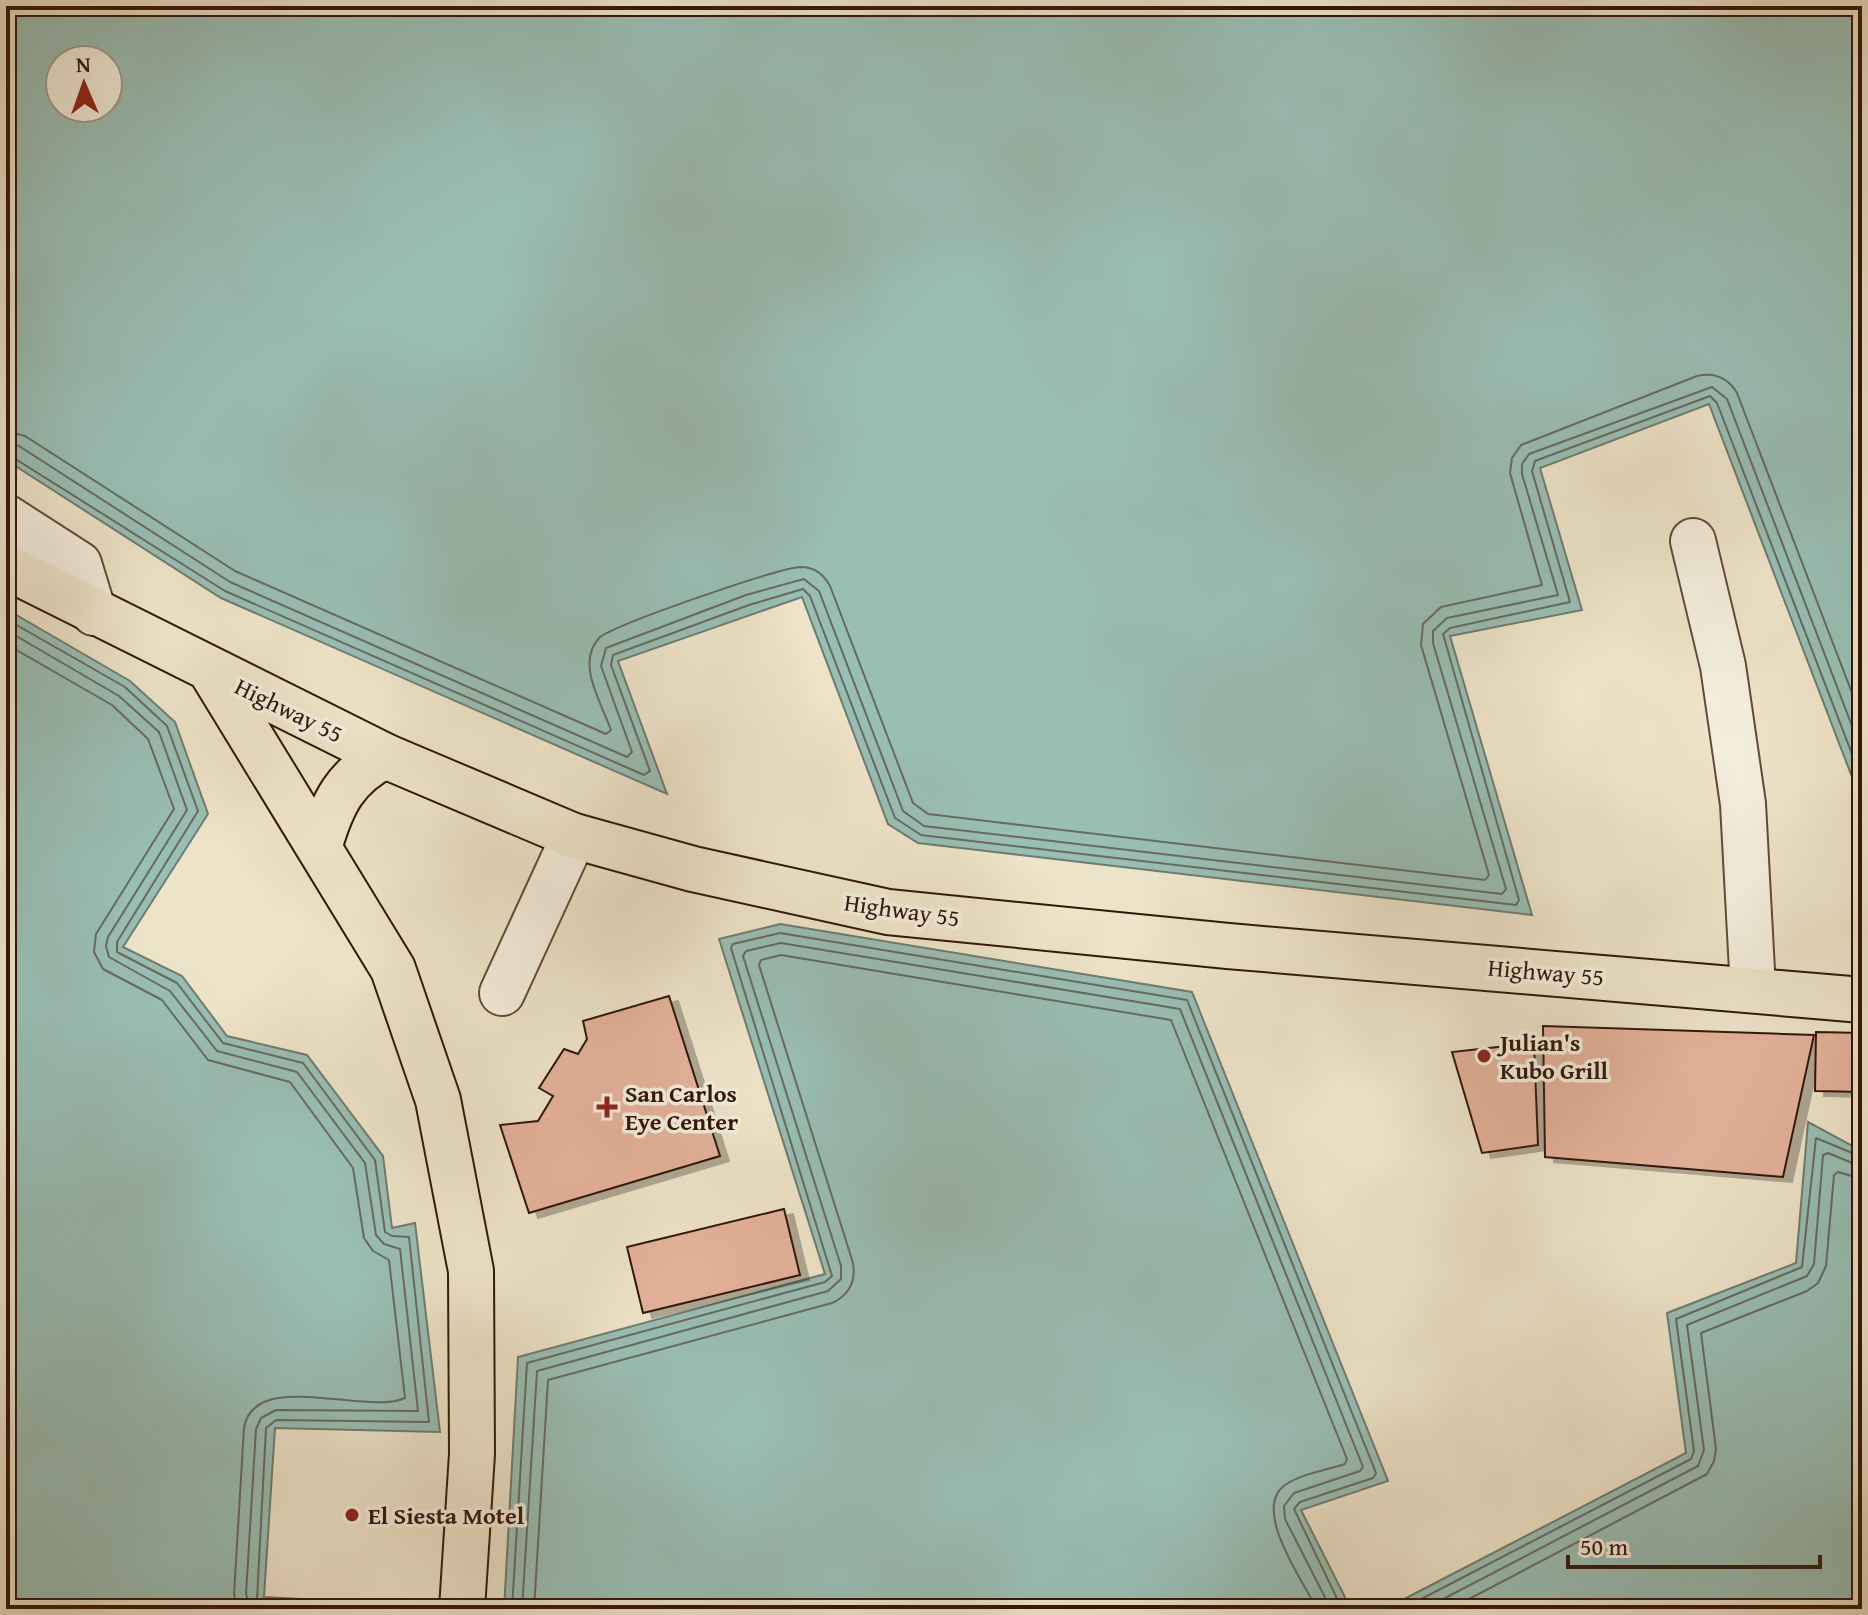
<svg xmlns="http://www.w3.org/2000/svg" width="1868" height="1615" viewBox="0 0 1868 1615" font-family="'Gentium Book Plus',serif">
<defs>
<filter id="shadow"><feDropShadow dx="9" dy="5" stdDeviation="0" flood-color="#0004"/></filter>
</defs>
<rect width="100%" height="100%" fill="#ede3c8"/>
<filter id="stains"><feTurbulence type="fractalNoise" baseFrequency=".0025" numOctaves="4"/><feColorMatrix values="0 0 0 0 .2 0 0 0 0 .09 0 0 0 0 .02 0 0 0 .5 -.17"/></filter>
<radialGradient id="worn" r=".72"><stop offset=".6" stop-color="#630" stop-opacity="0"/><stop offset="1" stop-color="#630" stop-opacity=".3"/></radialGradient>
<g fill="#99beb4" stroke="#707b70" stroke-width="2" fill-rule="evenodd">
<path d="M6 6H1862V803L1709 404 1540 468 1582 610 1450 636 1532 915 918 843 888 824 802 597 618 661 667 794 221 598 6 460ZM60 60H108V108H60Z"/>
<polygon points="6,609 130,681 175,722 208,814 123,947 182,976 227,1036 307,1055 383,1156 392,1228 415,1223 440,1432 275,1428 264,1597 429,1606 429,1609 6,1609"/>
<polygon points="780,924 1192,992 1388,1481 1301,1510 1351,1609 504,1609 518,1357 825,1274 719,939"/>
<polygon points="1808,1122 1862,1151 1862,1609 1385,1609 1686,1453 1667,1313 1796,1263"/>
</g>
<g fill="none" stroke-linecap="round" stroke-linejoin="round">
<g stroke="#666a60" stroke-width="2">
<path d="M6 431 25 436 235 571 606 734 611 730C601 702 575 662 600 637 620 623 777 568 801 567 814 567 824 575 830 586L913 803 928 814 1485 880 1489 875 1421 645 1423 624 1441 607 1542 585 1510 473 1512 458 1521 445 1697 376C1715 372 1728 378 1737 393L1862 719"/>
<polyline points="6,443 19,446 230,582 627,757 632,752 601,666 606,648 746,595 804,579 819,591 903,811 924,826 1502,894 1506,889 1433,643 1433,631 1447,618 1558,595 1522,474 1522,464 1529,454 1712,387 1727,399 1862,752"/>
<polyline points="6,453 225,591 644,775 650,771 611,665 613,655 749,605 803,589 810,596 895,818 921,835 1516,905 1519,900 1443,634 1450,628 1570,602 1532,471 1535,461 1710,396 1717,403 1862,780"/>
<polyline points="6,619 125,687 167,726 198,811 117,942 117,952 177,983 223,1043 303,1063 375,1160 385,1232 392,1236 409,1237 429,1422 276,1420 266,1428 257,1599 265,1606 333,1609"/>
<polyline points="6,630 119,696 159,732 187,810 108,937 106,946 109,957 170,991 217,1051 297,1072 365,1163 376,1235 384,1244 400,1249 418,1411 276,1410 261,1418 256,1429 246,1594 251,1609"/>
<path d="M6 644 112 705 148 739 174 809 96 934 94 952 103 969 162 1000 208 1060 290 1082 353 1168 364 1238 373 1251 389 1260 405 1398C367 1416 254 1368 244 1428L234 1594 237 1609"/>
<polyline points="512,1609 527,1363 825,1282 832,1276 731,948 733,944 780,933 1187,1000 1376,1473 1373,1478 1300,1502 1294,1509 1342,1609"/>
<polyline points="522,1609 537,1371 828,1291 841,1279 841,1266 743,956 746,951 781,943 1180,1009 1363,1467 1360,1471 1294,1493 1284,1506 1285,1519 1331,1609"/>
<path d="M534 1609 548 1380 832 1303C849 1295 856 1281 853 1263L759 965 761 960 781 955 1171 1020 1347 1459 1345 1464C1326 1470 1301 1474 1285 1485 1251 1509 1303 1581 1317 1609"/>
<polyline points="1402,1609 1691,1459 1694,1451 1676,1319 1802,1267 1816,1138 1862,1157"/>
<polyline points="1424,1609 1698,1466 1704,1450 1687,1325 1807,1276 1814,1264 1823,1155 1828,1153 1862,1167"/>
<polyline points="1450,1609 1707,1474 1714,1461 1716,1449 1701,1333 1807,1291 1818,1283 1826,1266 1834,1175 1838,1172 1862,1179"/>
</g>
</g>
<g fill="#e3b19a" stroke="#33160b" stroke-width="2" filter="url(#shadow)">
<polygon points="669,996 720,1156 529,1213 500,1125 538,1121 553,1096 539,1088 564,1049 578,1054 587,1039 583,1021"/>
<polygon points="1543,1026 1814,1035 1783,1177 1545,1157"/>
<polygon points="1816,1032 1862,1033 1862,1092 1815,1091"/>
<polygon points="1534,1043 1538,1145 1482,1153 1452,1052"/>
<polygon points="784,1209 800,1275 643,1313 627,1247"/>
</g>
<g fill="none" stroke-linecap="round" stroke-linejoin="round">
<defs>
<g id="minor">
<polyline points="6,517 79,564 94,613"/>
<polyline points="1693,541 1723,666 1743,804 1753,989"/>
<polyline points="502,993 574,836"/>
</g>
<polyline id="major" points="212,673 393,969 438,1100 471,1271 472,1454 462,1609"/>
<g id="highway">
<polyline points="6,567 385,756 574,836 693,869 888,912 1228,946 1862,1000"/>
<path d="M320 845C332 804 345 776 385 756"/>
</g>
</defs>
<use href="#minor" stroke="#62493a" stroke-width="48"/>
<use href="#major" stroke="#33160b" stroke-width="48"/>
<use href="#highway" stroke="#33160b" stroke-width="48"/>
<use href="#minor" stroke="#f3eddb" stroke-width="44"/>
<use href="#major" stroke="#ede3c8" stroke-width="44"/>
<use href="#highway" stroke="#ede3c8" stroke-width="44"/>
</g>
<g fill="#8f2418" stroke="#f3eddb" stroke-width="3">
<circle cx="1484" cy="1056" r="8"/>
<path d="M603 1095h8v8h8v8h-8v8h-8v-8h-8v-8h8z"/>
<circle cx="352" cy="1515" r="8"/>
</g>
<g text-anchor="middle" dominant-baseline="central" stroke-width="7" stroke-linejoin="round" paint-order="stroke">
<g font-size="24" fill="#33160b" stroke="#f3eddb">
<text transform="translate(289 710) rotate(26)">Highway 55</text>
<text transform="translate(902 910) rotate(8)">Highway 55</text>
<text transform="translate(1546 972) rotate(5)">Highway 55</text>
</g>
<g font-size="24" font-weight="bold" fill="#33160b" stroke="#f3eddb" text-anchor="start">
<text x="1500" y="1042">Julian's<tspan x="1500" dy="28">Kubo Grill</tspan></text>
<text x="625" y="1093">San Carlos<tspan x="625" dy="28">Eye Center</tspan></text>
<text x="368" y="1515">El Siesta Motel</text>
</g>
</g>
<rect width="1868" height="1615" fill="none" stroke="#ede3c8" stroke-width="32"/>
<rect x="8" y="8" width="1852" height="1599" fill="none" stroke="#33160b" stroke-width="4"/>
<rect x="16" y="16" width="1836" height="1583" fill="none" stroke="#33160b" stroke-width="2"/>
<g transform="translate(84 84) rotate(358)"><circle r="38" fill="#f3eddb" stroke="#a69788" stroke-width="2"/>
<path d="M0-6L14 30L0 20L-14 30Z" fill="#8f2418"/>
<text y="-12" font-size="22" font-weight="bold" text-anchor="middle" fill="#33160b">N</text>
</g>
<path d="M1568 1555v12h252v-12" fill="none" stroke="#33160b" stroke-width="4"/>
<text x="1580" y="1555" font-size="24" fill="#33160b" stroke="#f3eddb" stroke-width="6" paint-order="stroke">50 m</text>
<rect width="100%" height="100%" filter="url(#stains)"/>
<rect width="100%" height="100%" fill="url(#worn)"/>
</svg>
